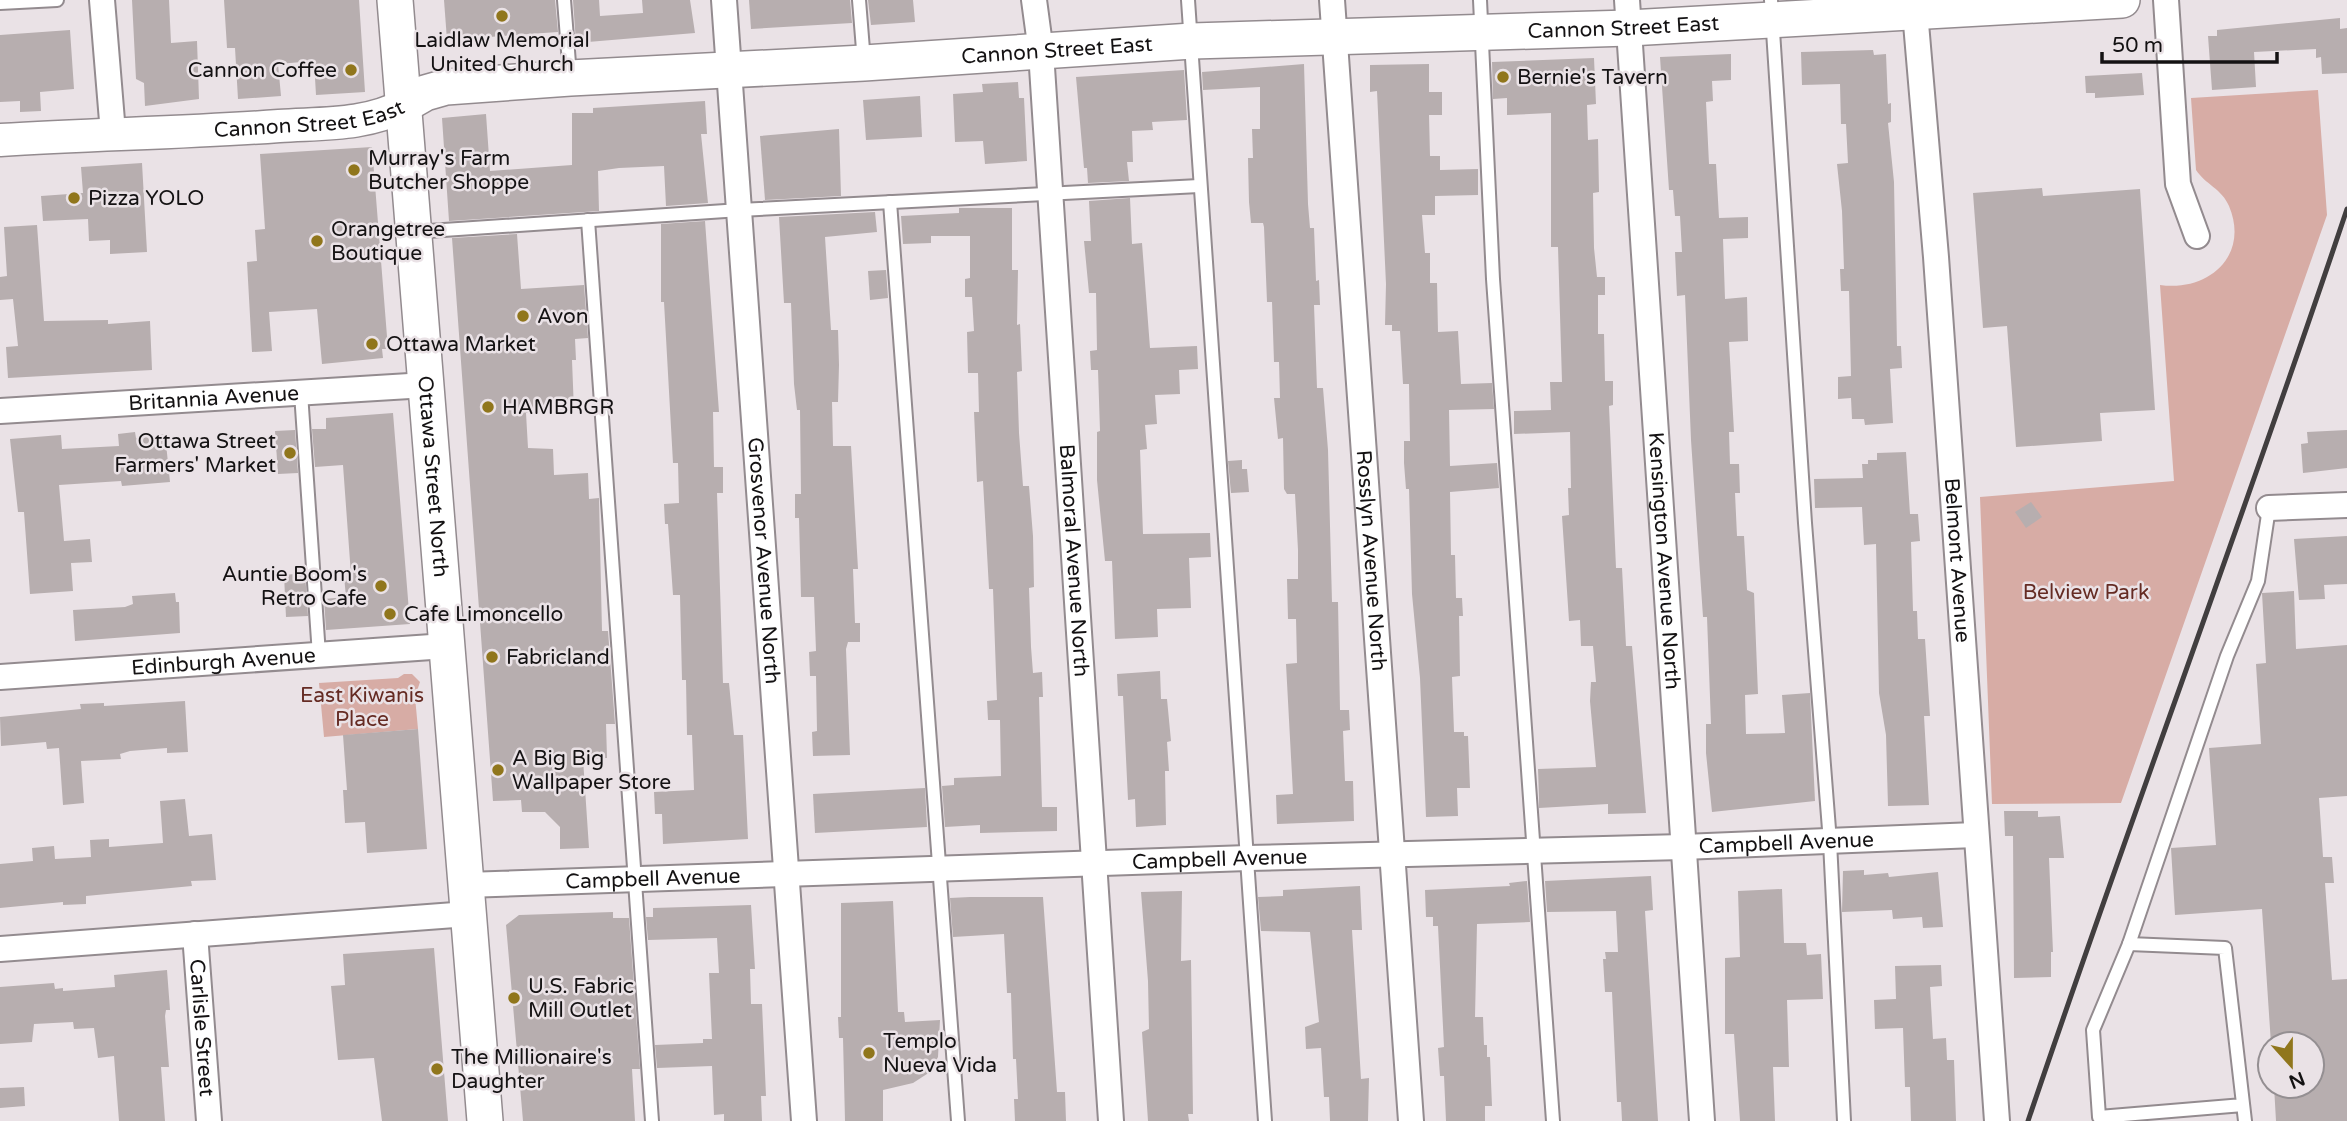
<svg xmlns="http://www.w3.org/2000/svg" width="2347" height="1121" viewBox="0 0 2347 1121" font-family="'Varela Round',sans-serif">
<rect width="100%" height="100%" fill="#eae2e6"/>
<g fill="#d7aca5">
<path d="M2318 90 2327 215 2121 803 1992 804 1980 497 2174 481 2160 285C2208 292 2250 256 2229 206 2222 189 2205 184 2196 170L2191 98Z"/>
<polygon points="404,674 412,674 420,682 415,697 418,729 324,737 319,683 398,678"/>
</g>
<g fill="#b7aeaf">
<polygon points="132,0 169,0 171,43 197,41 199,99 145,106 144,83 136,79"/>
<polygon points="224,0 359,0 365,92 316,95 314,61 278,64 281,96 238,99 235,48 227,48"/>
<polygon points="444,0 555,0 558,32 447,40"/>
<polygon points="573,0 599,0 600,16 643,13 642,0 690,0 695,33 576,43"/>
<polygon points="749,0 850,0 852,23 751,29"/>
<polygon points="868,0 913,0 915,22 871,25"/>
<polygon points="2340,18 2340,29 2347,28 2347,73 2322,74 2321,57 2316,58 2316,49 2254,52 2256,87 2212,90 2208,36 2217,36 2217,30"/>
<polygon points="70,30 74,89 40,92 41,111 20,112 20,101 0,102 0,35"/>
<polygon points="1873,50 1874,55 1886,54 1888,104 1891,103 1891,122 1888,123 1894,182 1897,346 1901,346 1902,368 1890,369 1893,423 1865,425 1864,419 1852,419 1851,398 1838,399 1838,377 1851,376 1849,291 1841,291 1840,269 1844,269 1842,211 1837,164 1848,163 1846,124 1841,124 1840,84 1802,85 1801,52"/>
<polygon points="1731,54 1731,80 1712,81 1713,101 1706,102 1709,164 1716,164 1719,218 1748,217 1748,238 1723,239 1725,299 1747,297 1748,341 1729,342 1734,432 1729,432 1730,464 1739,464 1740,493 1735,493 1737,536 1744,536 1747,590 1754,593 1758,694 1745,695 1746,734 1785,733 1782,695 1810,693 1815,801 1712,812 1706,753 1706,724 1711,724 1707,617 1703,617 1691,440 1685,295 1677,296 1675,252 1682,252 1680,216 1675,216 1673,190 1669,190 1660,57"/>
<polygon points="1594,58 1596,104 1587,105 1588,140 1598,139 1599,192 1593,193 1594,248 1597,277 1605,277 1605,295 1598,295 1598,334 1604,334 1605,381 1613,381 1613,405 1609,406 1616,568 1622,568 1626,646 1632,646 1646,813 1608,814 1608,804 1539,808 1539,798 1538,769 1596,767 1590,701 1591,682 1596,682 1593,646 1581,646 1580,620 1569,621 1562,516 1569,515 1568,488 1571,488 1570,432 1514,434 1514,411 1551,410 1550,382 1562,382 1558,247 1551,247 1551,113 1507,115 1507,98 1493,99 1492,62"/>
<polygon points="1304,64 1308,204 1310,228 1314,228 1316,281 1319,280 1320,305 1314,305 1317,388 1323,388 1328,450 1332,602 1338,602 1340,710 1349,710 1350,730 1343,731 1345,781 1353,781 1354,821 1277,824 1276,795 1293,794 1286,664 1297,663 1296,619 1288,619 1287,579 1298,579 1298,550 1295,494 1287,494 1284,489 1283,438 1278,439 1274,398 1280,398 1279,362 1274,362 1272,302 1267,302 1264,227 1263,223 1251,223 1249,202 1248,158 1253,158 1252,129 1260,129 1260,87 1203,90 1202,72"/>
<polygon points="1429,64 1429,92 1442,92 1442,115 1429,115 1430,156 1440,156 1440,170 1478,169 1478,195 1435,196 1435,215 1422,215 1425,253 1430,253 1430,283 1437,283 1438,332 1458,331 1461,384 1492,383 1494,409 1449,410 1450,466 1497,463 1499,488 1450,492 1451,555 1455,555 1456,598 1462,598 1463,616 1459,616 1460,676 1452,677 1454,732 1464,732 1464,736 1468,736 1470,788 1457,788 1458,816 1426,817 1420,678 1412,594 1409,489 1406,489 1404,463 1404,441 1410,441 1409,384 1403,384 1400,331 1392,331 1392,325 1385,325 1386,284 1377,91 1370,92 1370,65"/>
<polygon points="1184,70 1187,120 1152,122 1153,130 1132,131 1133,162 1127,162 1129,181 1088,183 1087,168 1084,168 1076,77"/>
<polygon points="2142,73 2144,95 2095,98 2095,93 2086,93 2085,76"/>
<polygon points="1018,82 1019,98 1024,98 1027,161 985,164 983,141 955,142 953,94 983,92 982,84"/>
<polygon points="920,96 922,137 866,140 863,100"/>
<polygon points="705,101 707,134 701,134 708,203 666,206 664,166 619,168 598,171 599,211 449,221 442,118 486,114 490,171 572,165 572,113 593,113 593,108"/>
<polygon points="839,129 841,196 765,200 760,136"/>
<polygon points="372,147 388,349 382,349 383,358 322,364 317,309 269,312 272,351 252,352 247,262 257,261 255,230 265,229 260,154"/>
<polygon points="142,163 147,252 110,254 110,240 89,241 88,219 43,221 41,196 83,193 81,167"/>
<polygon points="2042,188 2043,196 2140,189 2155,410 2100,413 2102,441 2016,447 2007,326 1983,328 1973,193"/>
<polygon points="1130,198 1132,244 1142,243 1150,348 1197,346 1198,369 1179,370 1180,394 1155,395 1157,424 1145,425 1147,449 1140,450 1143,534 1210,533 1211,557 1189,558 1191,608 1157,609 1158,637 1115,639 1112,561 1105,561 1097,480 1097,432 1100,431 1098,370 1091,370 1090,351 1097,350 1096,293 1089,293 1084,241 1091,241 1089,201"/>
<polygon points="959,208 1012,208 1012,270 1018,270 1017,325 1020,324 1021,347 1022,371 1017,372 1019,433 1023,486 1029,486 1033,536 1034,587 1029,588 1031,647 1033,673 1042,672 1043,697 1039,697 1042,807 1057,807 1057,831 980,833 980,825 945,827 942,786 954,785 954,778 1001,776 1000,720 988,720 987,701 997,700 996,674 993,589 989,589 983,481 977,482 974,412 979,412 978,373 968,373 967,332 974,331 972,297 965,297 965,279 970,278 970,236 931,236 931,243 903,244 901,216 959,213"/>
<polygon points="875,212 877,232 825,237 831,330 838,330 839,365 838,402 832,402 833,446 851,446 858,569 853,569 855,623 860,623 860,642 848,642 846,649 850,755 813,756 812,732 817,731 816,676 810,676 809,652 816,651 814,597 801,597 799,518 795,518 795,494 801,494 800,410 797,410 794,384 791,303 784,303 779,217"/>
<polygon points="705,221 719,412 713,412 714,467 723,467 723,493 717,493 723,683 729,683 734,735 743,735 748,839 663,844 662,814 655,814 654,792 694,790 692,735 687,735 686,680 682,680 680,595 673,595 668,524 665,524 664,504 679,503 678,463 673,463 664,302 661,302 661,224"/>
<polygon points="37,225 44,321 108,320 108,324 150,321 152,370 8,378 6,347 18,346 13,299 0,300 0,277 7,276 4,227"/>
<polygon points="517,234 521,289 584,285 588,338 575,339 576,360 572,360 574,411 526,413 528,448 553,449 554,475 588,473 589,499 599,498 602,631 608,631 615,724 606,724 607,758 583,759 589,848 560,849 560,827 545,812 522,812 521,800 493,801 452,238"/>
<polygon points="886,270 888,298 870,300 868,271"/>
<polygon points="393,413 410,624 326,630 324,599 346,597 344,576 351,575 343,465 315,467 312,429 326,429 326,418"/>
<polygon points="295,430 298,473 278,474 275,431"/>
<polygon points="2347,430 2347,468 2303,473 2301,444 2308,443 2307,432"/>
<polygon points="135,432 136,438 165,434 170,482 122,486 121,481 59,485 64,541 90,539 92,562 71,563 73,591 30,594 24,512 18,512 10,439 61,435 62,449 119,446 118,434"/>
<polygon points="1906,452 1910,514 1918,514 1920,541 1911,542 1913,611 1917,611 1918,639 1925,639 1930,716 1924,716 1929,805 1888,806 1886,735 1879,693 1876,544 1864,545 1862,507 1815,508 1814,479 1863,478 1862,464 1868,464 1868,460 1877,460 1877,453"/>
<polygon points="1242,460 1242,469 1247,469 1249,492 1231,493 1228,461"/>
<polygon points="2031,502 2042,517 2026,528 2015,512"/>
<polygon points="2347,536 2347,584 2324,585 2325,599 2299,600 2294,539"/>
<polygon points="305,573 308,616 286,617 284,575"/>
<polygon points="2294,591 2296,649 2347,645 2347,796 2319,798 2323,857 2332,857 2334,883 2325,883 2332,980 2347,979 2347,1121 2276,1121 2274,1086 2312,1086 2312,1044 2271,1044 2262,909 2175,915 2171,848 2216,845 2209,748 2261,744 2256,664 2266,663 2262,593"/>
<polygon points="175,593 176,602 179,602 180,633 75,641 73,610 125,607 133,604 132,596"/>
<polygon points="1160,671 1161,699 1167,699 1171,741 1167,742 1169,771 1165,771 1166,825 1136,827 1135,799 1128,800 1123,696 1118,696 1117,674"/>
<polygon points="185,701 188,752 167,753 167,748 130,751 120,754 121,759 81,761 84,803 63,805 59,748 47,749 46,742 1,746 0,717 81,709 80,704 104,703 104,706"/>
<polygon points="418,729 427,849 367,853 365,822 345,823 343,790 347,790 343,735"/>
<polygon points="925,788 927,827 815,833 813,794"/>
<polygon points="185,799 189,836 212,834 216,880 191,881 192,886 86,896 86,904 63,905 63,902 0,908 0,864 33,861 32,848 54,846 55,859 91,857 90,840 109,839 109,847 163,843 160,801"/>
<polygon points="2004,811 2038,811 2038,817 2060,816 2064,858 2049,858 2053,952 2051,952 2051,977 2014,978 2013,836 2005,836"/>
<polygon points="1864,870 1864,875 1888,873 1889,877 1938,872 1943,927 1923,928 1922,917 1893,919 1892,910 1842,912 1843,871"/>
<polygon points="1651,876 1653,910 1645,911 1658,1121 1622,1121 1621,1102 1617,1102 1612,992 1605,992 1603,959 1606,959 1605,952 1618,952 1616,911 1547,912 1545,881"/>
<polygon points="1527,881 1530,922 1477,924 1475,1017 1483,1017 1484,1045 1487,1045 1487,1057 1490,1057 1492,1106 1485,1106 1485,1121 1446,1121 1444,1076 1440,1076 1438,1048 1444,1047 1438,926 1433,926 1433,917 1426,917 1425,890 1510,886 1509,883"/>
<polygon points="1360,886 1362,930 1352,930 1361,1079 1369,1078 1368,1121 1330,1121 1329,1097 1324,1097 1321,1048 1306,1049 1305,1027 1319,1022 1310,932 1261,931 1258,897 1283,896 1283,890"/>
<polygon points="1782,889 1784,943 1806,943 1807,955 1821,954 1823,999 1787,1000 1789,1067 1773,1067 1775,1121 1740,1121 1734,1034 1725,1034 1725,958 1740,957 1738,891"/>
<polygon points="1182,891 1181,961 1191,960 1193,1114 1188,1114 1189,1121 1148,1121 1142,1032 1149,1029 1148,981 1141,892"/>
<polygon points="970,897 1043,897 1057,1092 1065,1092 1066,1121 1015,1121 1014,1099 1018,1099 1016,1059 1013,1059 1011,993 1007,993 1004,934 953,937 950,898"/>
<polygon points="893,901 898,1012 904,1012 905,1022 940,1020 938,1057 930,1072 913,1083 883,1090 883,1121 845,1121 843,1038 839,1038 838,1017 841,1017 841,903"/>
<polygon points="751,905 755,969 750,969 751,1004 762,1004 766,1096 761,1096 762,1121 724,1121 724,1114 714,1115 712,1066 657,1068 655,1045 703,1043 703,1039 712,1039 709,973 719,973 717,938 648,940 646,917 653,917 653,908"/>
<polygon points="613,912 613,918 629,918 640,1069 632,1069 635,1121 523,1121 506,925 519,915"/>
<polygon points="434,948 448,1121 382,1121 374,1058 338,1060 331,986 345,985 343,954"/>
<polygon points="1941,965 1942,986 1930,987 1933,1039 1946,1038 1947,1060 1954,1060 1956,1121 1911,1121 1910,1087 1905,1087 1903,1028 1875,1029 1874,1000 1896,999 1895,966"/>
<polygon points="167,970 170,1010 166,1010 165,1016 169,1067 161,1067 165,1121 119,1121 114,1056 98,1058 94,1028 74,1029 73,1022 34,1024 32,1042 0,1044 0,987 54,983 55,989 63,988 63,991 115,987 114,975"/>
<polygon points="24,1087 25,1106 0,1108 0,1088"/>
</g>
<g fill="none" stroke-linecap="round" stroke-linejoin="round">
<defs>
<g id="service">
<polyline points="564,0 570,76"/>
<polyline points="859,0 864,62"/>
<polyline points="1188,0 1265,1121"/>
<polyline points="1480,0 1493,279 1553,1121"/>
<polyline points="1771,0 1805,523 1830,842 1844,1121"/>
<polyline points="0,3 57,0"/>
<polyline points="890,202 958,1121"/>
<polyline points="588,220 652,1121"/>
<polyline points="414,232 740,210 1199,186"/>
<polyline points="301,393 319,655"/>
<polyline points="2129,944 2227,656 2258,581 2269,508"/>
<polyline points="2243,1105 2099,1117 2093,1030 2129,944 2225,948 2245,1121"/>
</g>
<g id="minor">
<polyline points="102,0 113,133"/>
<path id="s1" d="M724 0 804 1121"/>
<path id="s2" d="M1034 0 1041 52 1111 1121"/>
<path id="s3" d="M1332 0 1411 1121"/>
<path id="s4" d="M1627 0 1702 1121"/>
<path id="s5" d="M1914 0 1936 257 1997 1121"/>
<polyline points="2166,0 2178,184 2197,236"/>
<path id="s6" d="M0 411 426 385"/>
<polyline points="2269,508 2347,505"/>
<path id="s7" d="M0 677 446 646"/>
<path id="s8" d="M466 885 1248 858 1683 847 1975 835"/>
<path id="s9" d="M195 934 209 1121"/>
<polyline points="0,949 468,914"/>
</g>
<g id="tertiary">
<path id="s10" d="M0 140C93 134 186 133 279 126 321 123 366 126 404 105"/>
</g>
<g id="secondary">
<path id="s11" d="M395 0 485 1121"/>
<path id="s12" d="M404 105 425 93 446 87 570 78 864 63 1192 41 1629 28 2122 0"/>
</g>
</defs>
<use href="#service" stroke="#938b8f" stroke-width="16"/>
<use href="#minor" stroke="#938b8f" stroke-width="28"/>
<use href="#tertiary" stroke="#938b8f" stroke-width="35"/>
<use href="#secondary" stroke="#938b8f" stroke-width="38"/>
<use href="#service" stroke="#fff" stroke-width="12"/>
<use href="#minor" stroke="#fff" stroke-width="24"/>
<use href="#tertiary" stroke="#fff" stroke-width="32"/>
<use href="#secondary" stroke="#fff" stroke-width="35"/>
<path stroke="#413e3f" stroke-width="5" d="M2028 1121C2131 816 2245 514 2347 209"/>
</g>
<g fill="#90761c" stroke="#eae2e6" stroke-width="2.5">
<circle cx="502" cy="16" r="7"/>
<circle cx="351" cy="70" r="7"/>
<circle cx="1503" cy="77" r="7"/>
<circle cx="354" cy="170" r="7"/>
<circle cx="74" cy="198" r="7"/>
<circle cx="317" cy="241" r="7"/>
<circle cx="523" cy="316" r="7"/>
<circle cx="372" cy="344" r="7"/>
<circle cx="488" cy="407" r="7"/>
<circle cx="290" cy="453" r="7"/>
<circle cx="381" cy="586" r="7"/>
<circle cx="390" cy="614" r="7"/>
<circle cx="492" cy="657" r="7"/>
<circle cx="498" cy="770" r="7"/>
<circle cx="514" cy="998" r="7"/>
<circle cx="869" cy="1053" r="7"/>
<circle cx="437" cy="1069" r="7"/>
</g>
<g text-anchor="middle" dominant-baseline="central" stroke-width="5" stroke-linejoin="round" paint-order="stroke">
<g font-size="21" fill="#141213" stroke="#eae2e6">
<text stroke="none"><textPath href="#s12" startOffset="1225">Cannon Street East</textPath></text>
<text stroke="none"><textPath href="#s12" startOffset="658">Cannon Street East</textPath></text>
<text stroke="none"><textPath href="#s10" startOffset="310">Cannon Street East</textPath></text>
<text stroke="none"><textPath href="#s6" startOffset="214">Britannia Avenue</textPath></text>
<text stroke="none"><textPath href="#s11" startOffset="478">Ottawa Street North</textPath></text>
<text stroke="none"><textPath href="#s1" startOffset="562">Grosvenor Avenue North</textPath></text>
<text stroke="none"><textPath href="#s2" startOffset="562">Balmoral Avenue North</textPath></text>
<text stroke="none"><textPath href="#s3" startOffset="562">Rosslyn Avenue North</textPath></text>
<text stroke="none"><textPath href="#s5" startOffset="562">Belmont Avenue</textPath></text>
<text stroke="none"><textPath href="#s4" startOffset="562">Kensington Avenue North</textPath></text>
<text stroke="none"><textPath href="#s7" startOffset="224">Edinburgh Avenue</textPath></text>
<text stroke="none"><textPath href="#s8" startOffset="1321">Campbell Avenue</textPath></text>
<text stroke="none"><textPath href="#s8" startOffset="754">Campbell Avenue</textPath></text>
<text stroke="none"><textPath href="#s8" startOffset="187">Campbell Avenue</textPath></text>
<text stroke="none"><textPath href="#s9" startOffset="94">Carlisle Street</textPath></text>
</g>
<g font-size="21" fill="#141213" stroke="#eae2e6" text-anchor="start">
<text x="502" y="40" text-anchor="middle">Laidlaw Memorial<tspan x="502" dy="24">United Church</tspan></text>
<text x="337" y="70" text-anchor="end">Cannon Coffee</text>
<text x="1517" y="77">Bernie's Tavern</text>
<text x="368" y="158">Murray's Farm<tspan x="368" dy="24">Butcher Shoppe</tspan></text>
<text x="88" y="198">Pizza YOLO</text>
<text x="331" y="229">Orangetree<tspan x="331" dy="24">Boutique</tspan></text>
<text x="537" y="316">Avon</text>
<text x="386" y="344">Ottawa Market</text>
<text x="502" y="407">HAMBRGR</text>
<text x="276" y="441" text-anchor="end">Ottawa Street<tspan x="276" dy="24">Farmers' Market</tspan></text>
<text x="367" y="574" text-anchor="end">Auntie Boom's<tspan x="367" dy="24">Retro Cafe</tspan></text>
<text x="404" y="614">Cafe Limoncello</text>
<text x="506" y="657">Fabricland</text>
<text x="512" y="758">A Big Big<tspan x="512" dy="24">Wallpaper Store</tspan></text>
<text x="528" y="986">U.S. Fabric<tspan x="528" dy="24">Mill Outlet</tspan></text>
<text x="883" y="1041">Templo<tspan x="883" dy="24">Nueva Vida</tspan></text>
<text x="451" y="1057">The Millionaire's<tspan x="451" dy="24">Daughter</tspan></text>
</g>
<g font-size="21" fill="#652b23" stroke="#eae2e6">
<text x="2086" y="592">Belview Park</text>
<text x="362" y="695">East Kiwanis<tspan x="362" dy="24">Place</tspan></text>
</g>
</g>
<g transform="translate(2291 1065) rotate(159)"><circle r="33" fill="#eae2e6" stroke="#948f92" stroke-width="2"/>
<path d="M0-5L12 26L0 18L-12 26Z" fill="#90761c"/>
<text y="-10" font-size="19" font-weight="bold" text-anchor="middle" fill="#141213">N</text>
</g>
<path d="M2102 52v10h175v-10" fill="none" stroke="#141213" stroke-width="3.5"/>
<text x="2112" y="52" font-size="21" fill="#141213" stroke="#eae2e6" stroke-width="5" paint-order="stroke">50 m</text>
</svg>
